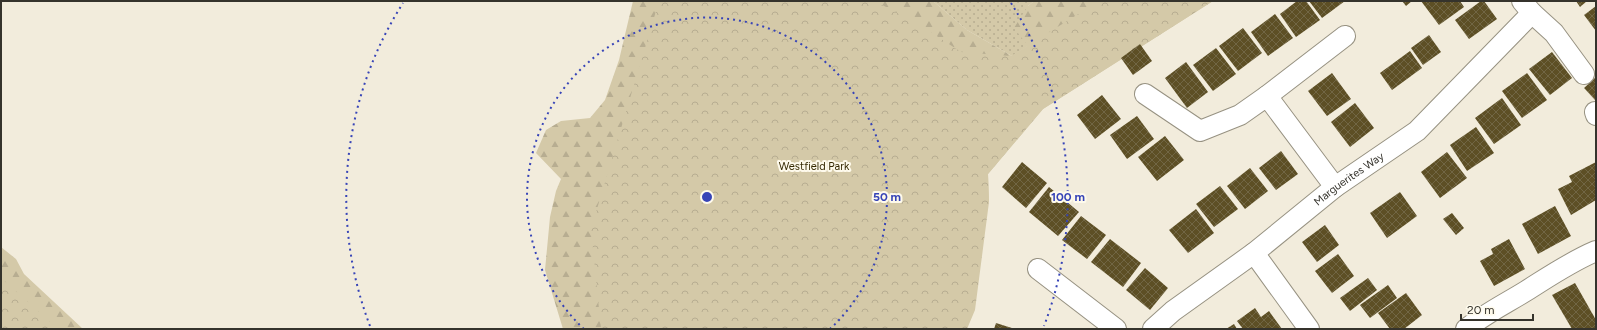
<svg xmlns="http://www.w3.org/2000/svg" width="1597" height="330" viewBox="0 0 1597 330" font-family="Figtree,sans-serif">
<defs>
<pattern id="grass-dots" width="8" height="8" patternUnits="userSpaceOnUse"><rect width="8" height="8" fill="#d4c9a8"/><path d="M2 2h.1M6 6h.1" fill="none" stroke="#b7ad91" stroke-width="1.8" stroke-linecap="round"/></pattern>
<pattern id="forest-firs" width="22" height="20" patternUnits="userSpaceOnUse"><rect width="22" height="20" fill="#d4c9a8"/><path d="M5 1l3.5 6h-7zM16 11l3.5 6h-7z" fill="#b7ad91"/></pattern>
<pattern id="park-crowns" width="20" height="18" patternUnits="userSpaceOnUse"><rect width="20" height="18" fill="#d4c9a8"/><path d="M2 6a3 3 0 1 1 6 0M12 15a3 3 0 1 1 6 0" fill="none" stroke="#b7ad91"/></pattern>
<pattern id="building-cross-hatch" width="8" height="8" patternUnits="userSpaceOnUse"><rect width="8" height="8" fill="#5d4f25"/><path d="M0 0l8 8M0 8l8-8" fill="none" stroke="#716644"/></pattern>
</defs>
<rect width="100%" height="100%" fill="#f2ecdc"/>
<polygon fill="url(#grass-dots)" points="933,1 1034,1 1028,6 1028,46 1012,56 967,30"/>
<g fill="url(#forest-firs)">
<polygon points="633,1 933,1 967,30 1012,56 1028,46 1014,28 1028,6 1034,1 1213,1 1043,109 988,174 989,202 661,329 563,329 545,270 550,217 556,191 561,179 536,153 546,130 561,121 590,118 605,100 619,60"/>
<polygon points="1,247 16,259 24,274 83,329 40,329 1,297"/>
</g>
<g fill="url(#park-crowns)">
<polygon points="659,1 875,1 923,27 961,52 1011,56 1099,1 1213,1 1043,109 988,174 989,202 975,310 967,329 601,329 591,229"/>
<polygon points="1,278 58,329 1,329"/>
</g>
<g fill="url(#building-cross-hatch)">
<polygon points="1297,1 1306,1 1320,20 1296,37 1280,14"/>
<polygon points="1309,1 1345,1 1322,18"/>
<polygon points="1402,1 1412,1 1406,6"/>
<polygon points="1421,1 1460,1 1464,7 1439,25"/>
<polygon points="1481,1 1484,1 1497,19 1469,39 1455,20"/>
<polygon points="1576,1 1587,1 1580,7"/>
<polygon points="1596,6 1596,31 1584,15"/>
<polygon points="1275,14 1293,38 1268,56 1251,32"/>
<polygon points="1243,28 1262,53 1238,71 1219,46"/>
<polygon points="1429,35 1441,52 1423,65 1411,48"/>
<polygon points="1140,44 1152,61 1133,75 1121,58"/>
<polygon points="1216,48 1236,74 1213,91 1193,65"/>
<polygon points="1410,51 1422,68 1392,90 1380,73"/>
<polygon points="1552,52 1572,78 1550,95 1529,69"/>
<polygon points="1186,62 1208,92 1187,108 1165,78"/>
<polygon points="1332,73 1351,99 1327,116 1308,91"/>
<polygon points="1527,73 1547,100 1522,118 1502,91"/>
<polygon points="1596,77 1596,101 1584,88"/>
<polygon points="1102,95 1121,119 1095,139 1077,115"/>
<polygon points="1502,98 1521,125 1494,144 1475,118"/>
<polygon points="1355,103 1374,128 1350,147 1331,122"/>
<polygon points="1137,116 1154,139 1127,159 1110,135"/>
<polygon points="1476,127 1494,153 1467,171 1450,145"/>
<polygon points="1165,136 1184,160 1157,181 1138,157"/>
<polygon points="1281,151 1298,174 1276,190 1259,168"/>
<polygon points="1447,152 1467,178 1440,198 1421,172"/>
<polygon points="1022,162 1047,183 1026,208 1002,187"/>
<polygon points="1596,162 1596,200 1571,215 1558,189 1572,182 1569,176"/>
<polygon points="1250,168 1268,191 1245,209 1227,186"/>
<polygon points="1220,186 1238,209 1214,227 1196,204"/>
<polygon points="1049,187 1079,212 1058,236 1029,212"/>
<polygon points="1400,192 1417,216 1387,238 1370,213"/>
<polygon points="1555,206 1571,236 1538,254 1522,224"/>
<polygon points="1196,209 1214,233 1188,253 1169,230"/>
<polygon points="1452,213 1464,228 1456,235 1443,219"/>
<polygon points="1081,216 1106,235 1087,259 1062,240"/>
<polygon points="1325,225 1339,245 1317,262 1302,242"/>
<polygon points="1110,239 1141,263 1123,287 1091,262"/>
<polygon points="1509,239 1525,269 1494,286 1480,261 1493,254 1491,249"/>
<polygon points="1338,254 1354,276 1332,293 1315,271"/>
<polygon points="1145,268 1168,288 1150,310 1126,290"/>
<polygon points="1368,278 1377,290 1350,311 1340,298"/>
<polygon points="1575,283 1596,320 1596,329 1572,329 1552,295"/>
<polygon points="1388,285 1397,298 1370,318 1360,305"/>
<polygon points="1406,293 1422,315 1404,329 1390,329 1378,313"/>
<polygon points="1255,308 1261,317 1269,311 1282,329 1243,329 1237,321"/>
<polygon points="996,323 1015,329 994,329"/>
<polygon points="1234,324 1237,329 1226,329"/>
</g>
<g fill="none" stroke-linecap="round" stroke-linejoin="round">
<defs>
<g id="street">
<polyline points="1522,1 1532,13 1554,33 1584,74"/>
<polyline points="1145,94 1200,131 1240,115 1267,96 1335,187"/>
<polyline points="1267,96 1345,36"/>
<polyline points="1595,112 1596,115"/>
<polyline points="1254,253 1309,329"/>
<polyline points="1038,269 1116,329"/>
<path id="s1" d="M1153 329 1173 311 1254 253 1335 187 1417 131 1532 13"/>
<path d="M1466 329C1486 313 1505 304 1526 291 1550 276 1570 262 1596 251"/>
</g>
</defs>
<use href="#street" stroke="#979282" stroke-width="22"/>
<use href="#street" stroke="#fff" stroke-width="20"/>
</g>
<g fill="none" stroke="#3744b7" stroke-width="2" stroke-dasharray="2 4">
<path d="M584 329A180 180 0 1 1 830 329"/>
<path d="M370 326A361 361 0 0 1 403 3M1011 3A361 361 0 0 1 1044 326"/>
</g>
<g text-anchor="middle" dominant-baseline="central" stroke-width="4" stroke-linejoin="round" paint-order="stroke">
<g font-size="11" fill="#372b05" stroke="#fefaec">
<text x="814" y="166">Westfield Park</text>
</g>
<g font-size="11" fill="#35332c" stroke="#fefaec">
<text stroke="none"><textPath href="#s1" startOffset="247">Marguerites Way</textPath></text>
</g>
</g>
<circle cx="707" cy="197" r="6" fill="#3744b7" stroke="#fefaec" stroke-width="2"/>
<g font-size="12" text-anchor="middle" font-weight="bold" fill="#3744b7" stroke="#fefaec" stroke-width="4" stroke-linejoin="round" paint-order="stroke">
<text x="887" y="201">50 m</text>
<text x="1068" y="201">100 m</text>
</g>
<rect width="1597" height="330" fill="none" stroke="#35332c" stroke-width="4"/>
<path d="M1461 314v6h72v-6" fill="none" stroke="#35332c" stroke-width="2"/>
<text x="1467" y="314" font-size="12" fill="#35332c" stroke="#fefaec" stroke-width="3" paint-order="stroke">20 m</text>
</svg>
